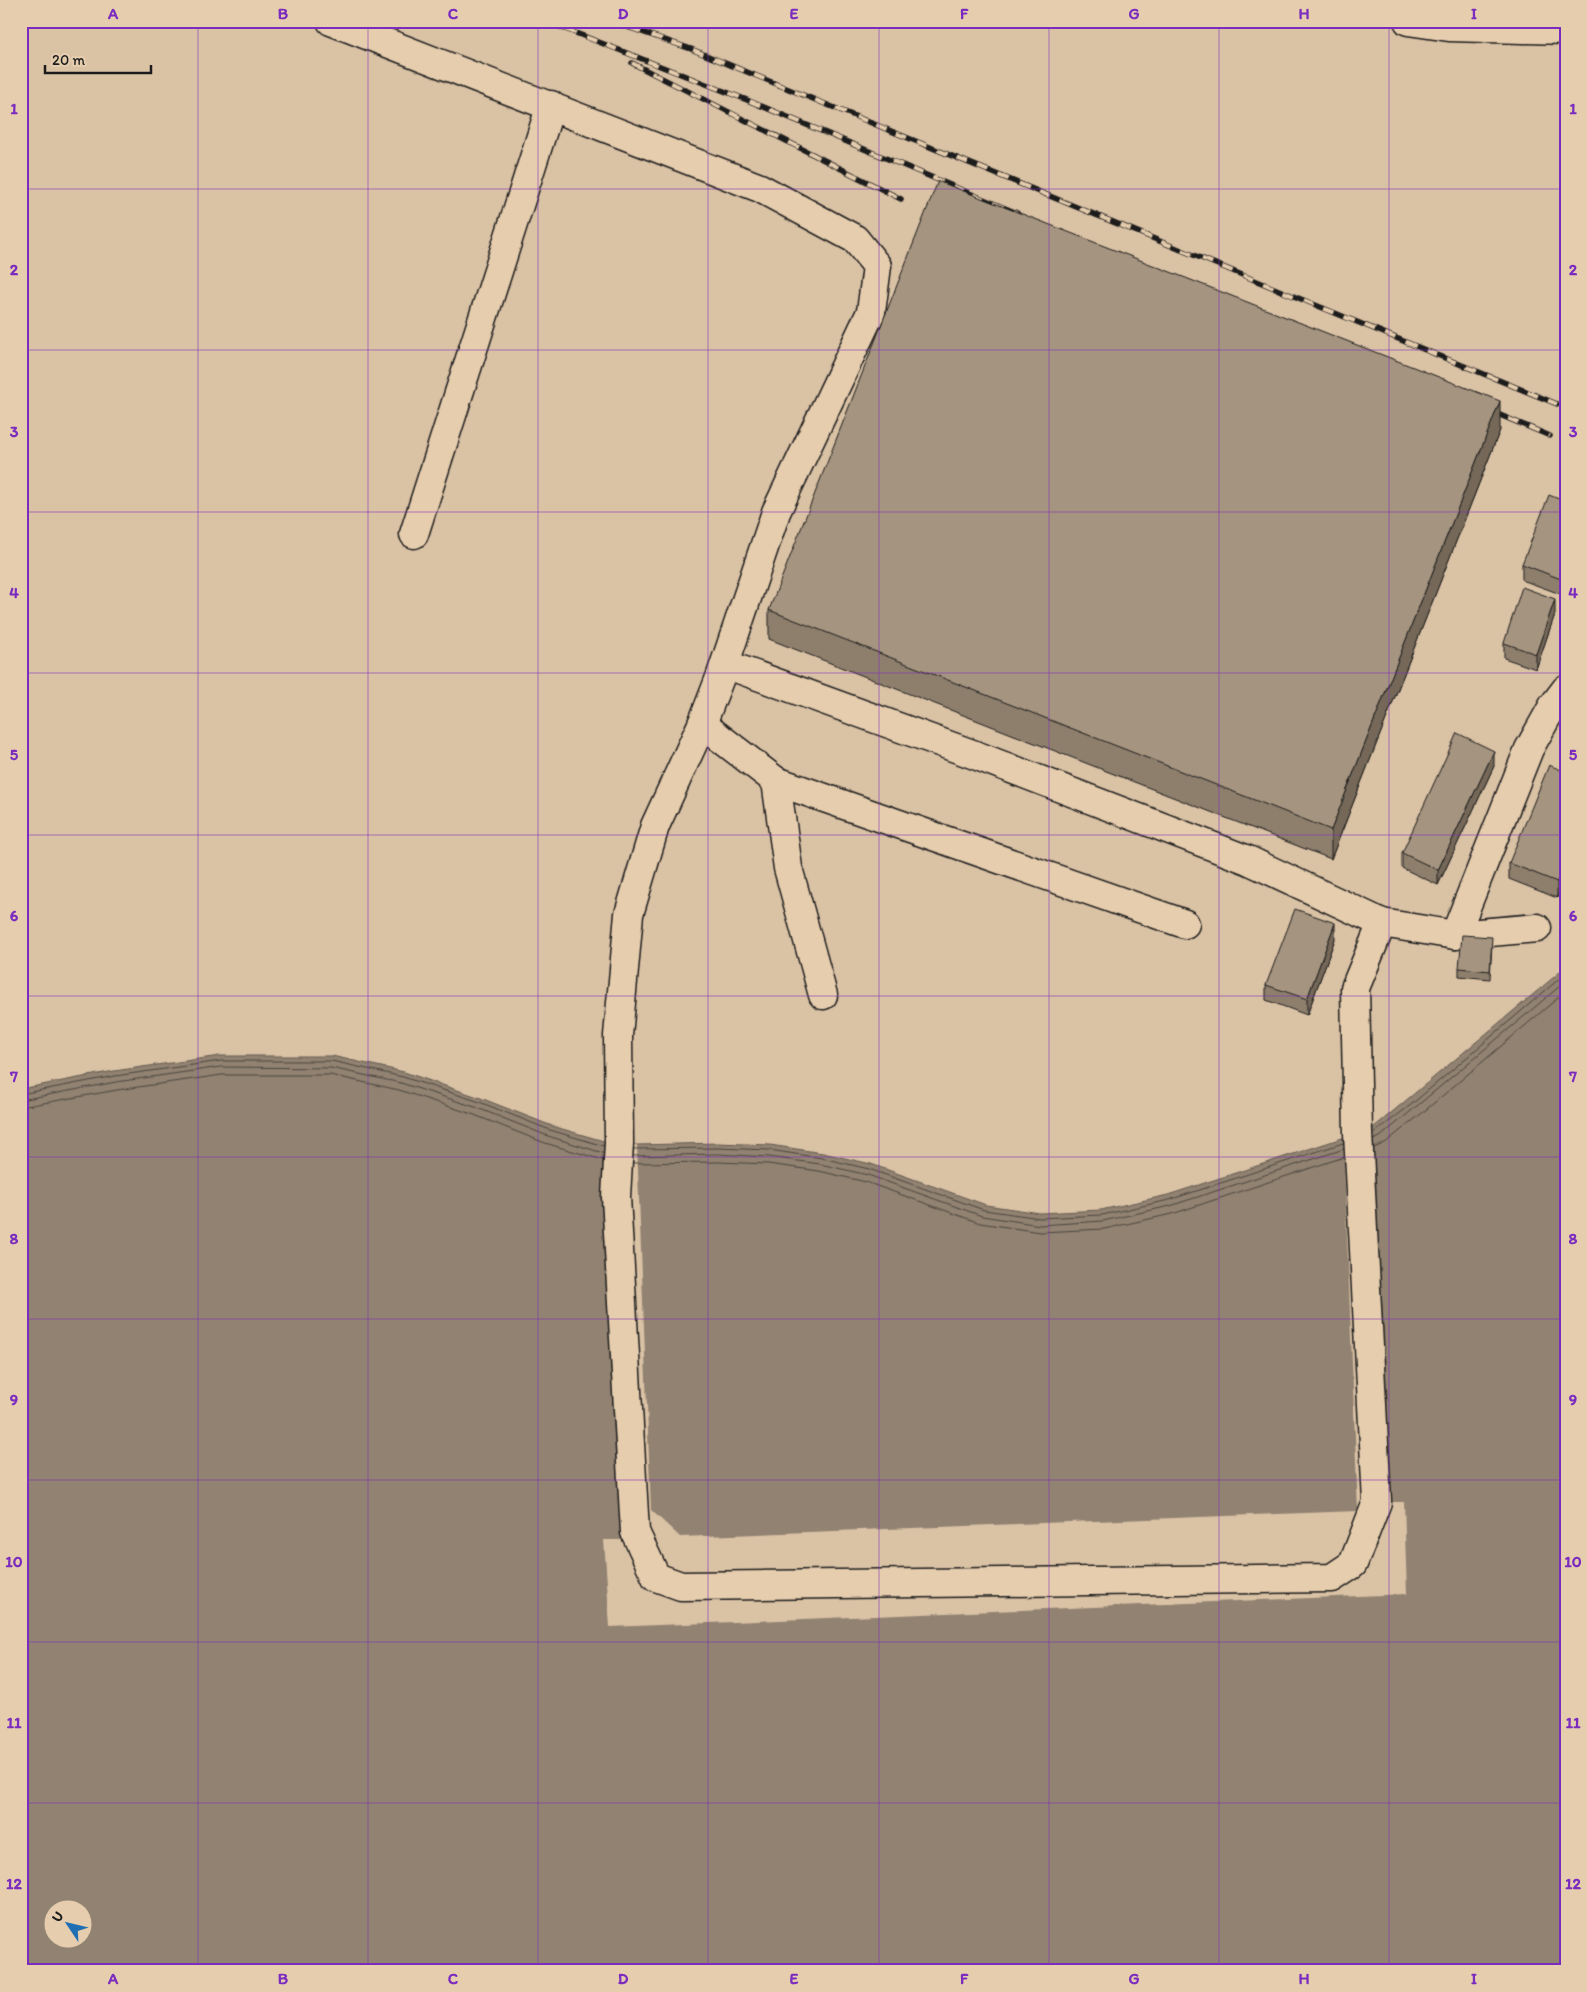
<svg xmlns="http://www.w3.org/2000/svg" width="1587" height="1992" viewBox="0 0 1587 1992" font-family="Itim,sans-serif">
<rect width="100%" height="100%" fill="#dac2a5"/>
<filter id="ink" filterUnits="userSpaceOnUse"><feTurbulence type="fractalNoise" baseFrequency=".02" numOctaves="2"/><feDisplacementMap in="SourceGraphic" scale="10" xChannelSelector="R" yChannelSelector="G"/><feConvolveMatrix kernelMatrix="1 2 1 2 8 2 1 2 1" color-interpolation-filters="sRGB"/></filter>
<g filter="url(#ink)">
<path fill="#918271" stroke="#62594f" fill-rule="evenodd" d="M1566 967V1971H21V1089L114 1071 220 1056H332L404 1072 478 1097 552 1126 607 1142 637 1145 718 1143 770 1145 823 1153 871 1164 986 1205 1040 1213 1101 1210 1168 1195 1373 1128ZM52 1910H82V1940H52Z"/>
<polygon fill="#dac2a5" points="1373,1128 1388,1502 1404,1502 1407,1594 610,1627 604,1540 622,1540 607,1142 637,1145 651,1510 680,1537 1358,1511 1343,1138"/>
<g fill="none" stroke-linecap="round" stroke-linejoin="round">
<g stroke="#4b453e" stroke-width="1">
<polyline points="21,1094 115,1076 221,1061 332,1061 403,1077 477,1101 550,1130 604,1146"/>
<polyline points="21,1100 116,1082 221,1067 331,1068 401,1083 475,1107 548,1136 603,1153"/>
<polyline points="21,1107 117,1090 222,1075 330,1075 399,1090 472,1114 545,1143 603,1160"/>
<polyline points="1373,1134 1412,1104 1566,973"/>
<polyline points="1373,1140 1380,1137 1566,981"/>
<polyline points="1374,1148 1385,1143 1421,1114 1566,991"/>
<polyline points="634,1149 718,1148 769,1150 822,1158 869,1169 984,1210 1040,1218 1102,1215 1169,1200 1343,1143"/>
<polyline points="633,1156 718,1154 769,1157 820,1164 868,1175 982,1216 1040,1225 1103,1221 1170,1206 1344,1149"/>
<polyline points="633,1163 718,1162 768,1164 819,1171 866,1182 980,1223 1040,1232 1104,1229 1172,1214 1344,1157"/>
</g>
<defs>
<g id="minor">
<polyline points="331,21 760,188 855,239 877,266 871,312 776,512 721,675 702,724 655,826 629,914 618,1036 619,1143 616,1197 635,1532 656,1577 681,1586 1332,1578 1353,1564 1377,1502 1358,1133 1355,988 1382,923"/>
<polyline points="414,534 551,105"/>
<polyline points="725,664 975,755 1248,860 1382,923 1455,935 1537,928"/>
<polyline points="702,724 776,781 788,868 823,995"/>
<polyline points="776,781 1185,924"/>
<polyline points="1455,935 1529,749 1553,706 1566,689"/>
</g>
<polyline id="highway" points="1408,21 1449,27 1566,30"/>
</defs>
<use href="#minor" stroke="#1c1c1c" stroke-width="31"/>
<use href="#highway" stroke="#1c1c1c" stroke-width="31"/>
<use href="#minor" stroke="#e6cdae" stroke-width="28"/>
<use href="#highway" stroke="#e6cdae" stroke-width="28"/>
<defs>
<g id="rail">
<polyline points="545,21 747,100 1017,213"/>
<polyline points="610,21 691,49 1557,404"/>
<polyline points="632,63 901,199"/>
<polyline points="1488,410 1550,436"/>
</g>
</defs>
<use href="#rail" stroke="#1c1c1c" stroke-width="5.5"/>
<use href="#rail" stroke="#e6cdae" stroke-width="4" stroke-dasharray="11" stroke-linecap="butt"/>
</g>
<g fill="#8e7f6d" stroke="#1c1c1c">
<polygon points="1500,430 1331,859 769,639 769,610"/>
<polygon points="1566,502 1566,596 1522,580 1522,564"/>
<polygon points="1555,614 1536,669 1504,658 1504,643"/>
<polygon points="1494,766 1438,885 1402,868 1402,853"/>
<polygon points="1566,772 1566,876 1557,898 1509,879 1509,863"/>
<polygon points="1335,939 1307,1015 1266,1000 1266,985"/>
<polygon points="1492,944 1490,979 1459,976 1459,968"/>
</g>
<g fill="#746859" stroke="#1c1c1c">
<polygon points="1500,401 1500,430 1331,859 1331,830"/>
<polygon points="1555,599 1555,614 1536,669 1536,654"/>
<polygon points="1494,751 1494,766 1438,885 1438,870"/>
<polygon points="1566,829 1566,844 1561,842"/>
<polygon points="1566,860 1566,876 1557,898 1557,882"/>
<polygon points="1335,923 1335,939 1307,1015 1307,999"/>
</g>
<g fill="#a5947f" stroke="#1c1c1c">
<polygon points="938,181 1500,401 1331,830 769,610"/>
<polygon points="1549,495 1566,502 1566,581 1522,564"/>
<polygon points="1522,587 1555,599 1536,654 1504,643"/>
<polygon points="1457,733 1494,751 1438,870 1402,853"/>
<polygon points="1549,765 1566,772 1566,829 1561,842 1566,843 1566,860 1557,882 1509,863"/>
<polygon points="1295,909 1335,923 1307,999 1266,985"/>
<polygon points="1462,935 1492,937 1490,971 1459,968"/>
</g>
</g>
<path fill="none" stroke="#7b2cbf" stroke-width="1" stroke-opacity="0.55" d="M198 21V1971M368 21V1971M538 21V1971M708 21V1971M879 21V1971M1049 21V1971M1219 21V1971M1389 21V1971M21 189H1566M21 350H1566M21 512H1566M21 673H1566M21 835H1566M21 996H1566M21 1157H1566M21 1319H1566M21 1480H1566M21 1642H1566M21 1803H1566"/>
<rect width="1587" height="1992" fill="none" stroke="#e6cdae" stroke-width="55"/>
<g transform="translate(68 1924) rotate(305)"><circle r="24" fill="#e6cdae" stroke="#958674"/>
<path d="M0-4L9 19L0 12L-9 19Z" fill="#1f6fb2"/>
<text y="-8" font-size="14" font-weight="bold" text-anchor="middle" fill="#1c1c1c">U</text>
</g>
<path d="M45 65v8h106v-8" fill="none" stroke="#1c1c1c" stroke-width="2.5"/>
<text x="52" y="65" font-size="15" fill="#1c1c1c" stroke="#e6cdae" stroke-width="4" paint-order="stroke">20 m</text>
<rect x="28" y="28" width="1532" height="1936" fill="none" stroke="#7b2cbf" stroke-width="2"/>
<g font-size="16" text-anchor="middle" font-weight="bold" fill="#7b2cbf">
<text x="113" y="19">A</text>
<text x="283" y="19">B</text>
<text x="453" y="19">C</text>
<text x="623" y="19">D</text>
<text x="794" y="19">E</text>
<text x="964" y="19">F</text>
<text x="1134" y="19">G</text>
<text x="1304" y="19">H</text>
<text x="1474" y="19">I</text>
<text x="14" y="114">1</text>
<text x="1573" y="114">1</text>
<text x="14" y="275">2</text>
<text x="1573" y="275">2</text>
<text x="14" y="437">3</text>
<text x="1573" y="437">3</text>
<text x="14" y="598">4</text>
<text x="1573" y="598">4</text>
<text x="14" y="760">5</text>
<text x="1573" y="760">5</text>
<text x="14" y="921">6</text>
<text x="1573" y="921">6</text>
<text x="14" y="1082">7</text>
<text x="1573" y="1082">7</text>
<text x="14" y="1244">8</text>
<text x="1573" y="1244">8</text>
<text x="14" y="1405">9</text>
<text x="1573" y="1405">9</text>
<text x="14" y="1567">10</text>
<text x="1573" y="1567">10</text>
<text x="14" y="1728">11</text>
<text x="1573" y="1728">11</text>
<text x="14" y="1889">12</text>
<text x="1573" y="1889">12</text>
<text x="113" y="1984">A</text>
<text x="283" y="1984">B</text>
<text x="453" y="1984">C</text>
<text x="623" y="1984">D</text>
<text x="794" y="1984">E</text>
<text x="964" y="1984">F</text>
<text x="1134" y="1984">G</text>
<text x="1304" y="1984">H</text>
<text x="1474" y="1984">I</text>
</g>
</svg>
